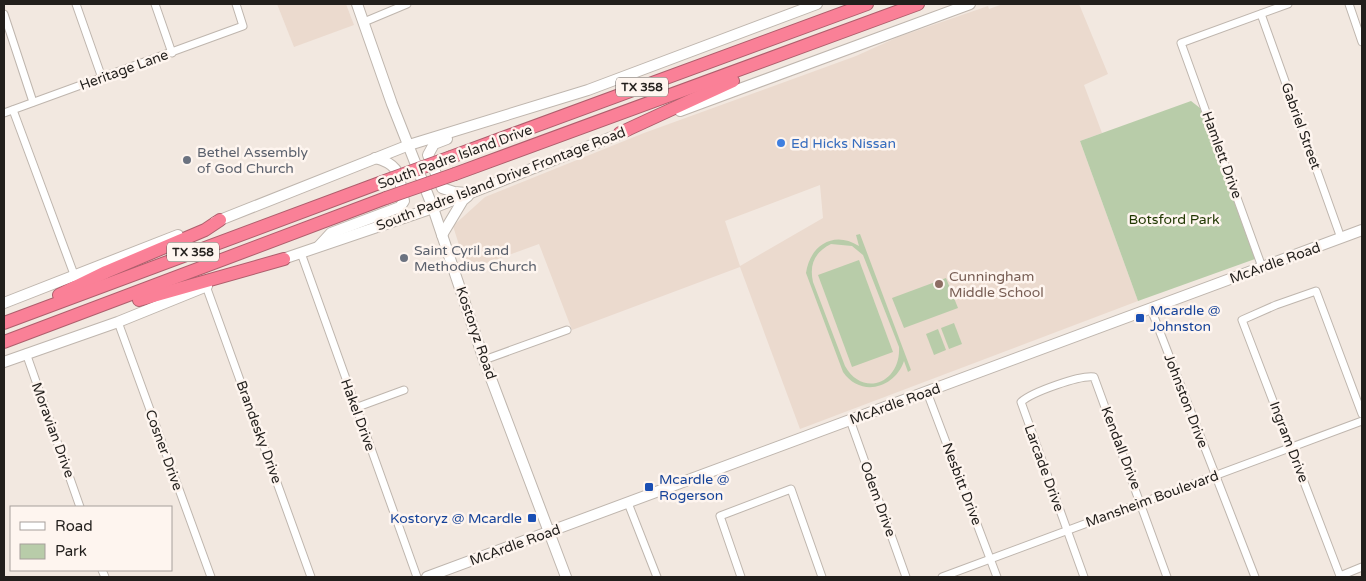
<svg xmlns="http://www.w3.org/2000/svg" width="1366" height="581" viewBox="0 0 1366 581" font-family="'Varela Round',sans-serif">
<rect width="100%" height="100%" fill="#f2e8e0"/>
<g fill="#ebdace" fill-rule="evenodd">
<polygon points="277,4 346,4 354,25 294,47"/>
<path d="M1003 4H1079L1108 74 1084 85 1102 133 1080 141 1138 301 800 429 740 267 572 330 539 244 467 270 453 226 485 197 644 133 856 56 898 37 988 6 989 9ZM820 185 823 218 740 266 725 221Z"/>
</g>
<g fill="#b8cca9" fill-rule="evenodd">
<polygon points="1191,101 1200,108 1255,259 1138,301 1080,141"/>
<path d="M860 234 911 370 908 372 904 361C895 388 861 398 843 372L806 273C810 245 834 230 859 246L856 235ZM831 244 852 246 863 255 899 347C901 383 863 398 845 366L813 282C809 264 815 252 831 244Z"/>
<polygon points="859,260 893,352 852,367 818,275"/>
<polygon points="946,278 958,308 904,328 892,298"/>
<polygon points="954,323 962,344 949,349 941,328"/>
<polygon points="938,329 946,350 934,355 926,334"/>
</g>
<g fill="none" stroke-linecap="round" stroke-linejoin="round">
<defs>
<g id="street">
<polyline points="76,4 102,78"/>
<polyline points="155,4 172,53"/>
<polyline points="1349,4 1362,42"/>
<polyline points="4,14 33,102"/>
<polyline points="1261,14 1341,238"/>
<polyline points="364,22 407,4"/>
<polyline points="13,110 75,277"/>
<polyline points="4,113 243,26 236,4"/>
<polyline points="301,253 417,577"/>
<polyline points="1262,267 1181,43 1288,4"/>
<polyline points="206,286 311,577"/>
<polyline points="1151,309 1255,577"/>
<polyline points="118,322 211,577"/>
<polyline points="26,353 80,507"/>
<polyline points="484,360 567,330"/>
<polyline points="927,392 997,577"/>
<polyline points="355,408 404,390"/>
<polyline points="1362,414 1316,291 1276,305 1242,320 1340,576 1362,567"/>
<polyline points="850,420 906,577"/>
<polyline points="628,503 657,577"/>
<polyline points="102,570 105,577"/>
<polyline points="741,577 720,516 791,489 822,577"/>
<polyline points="942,577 1362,421"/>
<path d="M1084 577 1021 402C1032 392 1080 375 1094 377L1167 577"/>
</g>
<g id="secondary">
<polyline points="357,4 392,104 433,208 484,360 566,577"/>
<polyline points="680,111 970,4"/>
<polyline points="447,139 434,144 428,155 442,188 454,192 467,193"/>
<polyline points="215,222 409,145 588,90 817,4"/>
<polyline points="442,235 463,200 468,196"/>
<path d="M319 246 331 233 400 207 404 201C398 176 402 165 375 158"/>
<polyline points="277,261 433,208 627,131"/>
<polyline points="4,303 178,235"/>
<polyline points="4,362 118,322 207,286"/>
<polyline points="427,577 1362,230"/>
</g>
<g id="highway">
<polyline points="620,133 733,81"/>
<polyline points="451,157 867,4"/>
<polyline points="455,174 918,4"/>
<polyline points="59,295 106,272 205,230 220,220"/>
<polyline points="139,300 284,259"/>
<polyline points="4,323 382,182"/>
<polyline points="4,342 386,198"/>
</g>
</defs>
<use href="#street" stroke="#bfb6ae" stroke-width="9"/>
<use href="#secondary" stroke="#bfb6ae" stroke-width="12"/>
<use href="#highway" stroke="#ae5e6c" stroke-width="14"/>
<use href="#street" stroke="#fff" stroke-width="7"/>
<use href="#secondary" stroke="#fff" stroke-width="10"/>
<use href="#highway" stroke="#fa8097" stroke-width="12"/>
<defs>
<g id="highway-bridge">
<polyline points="382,182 451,157"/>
<polyline points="386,198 455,174"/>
</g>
</defs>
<use href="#highway-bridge" stroke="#ae5e6c" stroke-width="14" stroke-linecap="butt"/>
<use href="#highway-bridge" stroke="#fa8097" stroke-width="12"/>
</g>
<circle fill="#3f7fe0" stroke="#fef5ef" stroke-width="2" cx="781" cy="143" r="5"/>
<g fill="#6b7280" stroke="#fef5ef" stroke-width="2">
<circle cx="187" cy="160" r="5"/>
<circle cx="404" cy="258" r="5"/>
</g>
<circle fill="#8d6e63" stroke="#fef5ef" stroke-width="2" cx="939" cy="284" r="5"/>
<g fill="#1a4fb4" stroke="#fef5ef" stroke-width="2">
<rect x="1135" y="313" width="10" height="10" rx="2.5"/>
<rect x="644" y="482" width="10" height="10" rx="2.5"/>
<rect x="527" y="513" width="10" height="10" rx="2.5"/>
</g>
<g text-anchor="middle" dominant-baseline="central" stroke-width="5" stroke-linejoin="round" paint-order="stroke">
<g fill="#fef5ef" stroke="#645f5b" stroke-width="1">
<rect x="616" y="77.5" width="52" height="19" rx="4"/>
<rect x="167" y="242.5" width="52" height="19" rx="4"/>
</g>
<g font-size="12" font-weight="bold" fill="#221f1c">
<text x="642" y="87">TX 358</text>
<text x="193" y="252">TX 358</text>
</g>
<g font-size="14" fill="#221f1c" stroke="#fef5ef">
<text transform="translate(124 70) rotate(-20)">Heritage Lane</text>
<text transform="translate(1301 126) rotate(70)">Gabriel Street</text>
<text transform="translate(1222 155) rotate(70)">Hamlett Drive</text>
<text transform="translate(455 157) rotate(-20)">South Padre Island Drive</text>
<text transform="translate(501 179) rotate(-21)">South Padre Island Drive Frontage Road</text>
<text transform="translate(1275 263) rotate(-20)">McArdle Road</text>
<text transform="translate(476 333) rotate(71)">Kostoryz Road</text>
<text transform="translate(1186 401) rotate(69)">Johnston Drive</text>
<text transform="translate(895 404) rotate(-20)">McArdle Road</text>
<text transform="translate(358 415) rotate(70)">Hakel Drive</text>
<text transform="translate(53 430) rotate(70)">Moravian Drive</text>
<text transform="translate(259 432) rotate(70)">Brandesky Drive</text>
<text transform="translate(1289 442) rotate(69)">Ingram Drive</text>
<text transform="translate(1121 448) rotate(69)">Kendall Drive</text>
<text transform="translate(164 450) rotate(70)">Cosner Drive</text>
<text transform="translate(1044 468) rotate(70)">Larcade Drive</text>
<text transform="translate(962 484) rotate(69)">Nesbitt Drive</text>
<text transform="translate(878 499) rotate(70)">Odem Drive</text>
<text transform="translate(1152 499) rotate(-20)">Mansheim Boulevard</text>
<text transform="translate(515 545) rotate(-20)">McArdle Road</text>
</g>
<g font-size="14" fill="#366cbe" stroke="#fef5ef" text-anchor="start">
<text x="791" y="143">Ed Hicks Nissan</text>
</g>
<g font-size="14" fill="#5b616d" stroke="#fef5ef" text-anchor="start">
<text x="197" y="152">Bethel Assembly<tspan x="197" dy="16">of God Church</tspan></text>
<text x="414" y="250">Saint Cyril and<tspan x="414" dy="16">Methodius Church</tspan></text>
</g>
<g font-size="14" fill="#1f3700" stroke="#fef5ef">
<text x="1174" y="219">Botsford Park</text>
</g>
<g font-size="14" fill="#785e54" stroke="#fef5ef" text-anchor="start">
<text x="949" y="276">Cunningham<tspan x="949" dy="16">Middle School</tspan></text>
</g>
<g font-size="14" fill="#164399" stroke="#fef5ef" text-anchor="start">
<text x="1150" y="310">Mcardle @<tspan x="1150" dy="16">Johnston</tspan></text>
<text x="659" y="479">Mcardle @<tspan x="659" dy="16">Rogerson</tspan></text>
<text x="522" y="518" text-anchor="end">Kostoryz @ Mcardle</text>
</g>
</g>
<rect width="1366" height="581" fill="none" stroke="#221f1c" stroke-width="10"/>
<rect x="10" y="506" width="162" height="65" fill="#fef5ef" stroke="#a69f9b"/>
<rect x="20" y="522" width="25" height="8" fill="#ffffff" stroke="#a69f9b"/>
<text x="55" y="531" font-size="15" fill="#221f1c">Road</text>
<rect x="20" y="544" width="25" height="15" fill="#b8cca9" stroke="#a69f9b"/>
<text x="55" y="556" font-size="15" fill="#221f1c">Park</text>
</svg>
